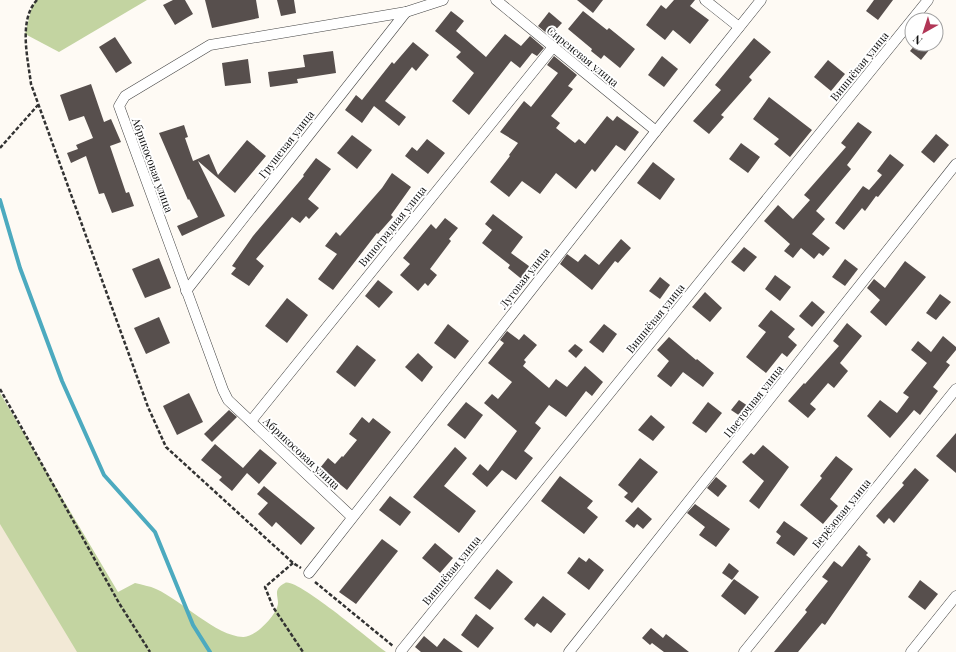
<svg xmlns="http://www.w3.org/2000/svg" width="956" height="652" viewBox="0 0 956 652" font-family="'Playfair Display',serif">
<rect width="100%" height="100%" fill="#fefaf4"/>
<polygon fill="#f2e9d6" points="0,513 83,652 0,652"/>
<g fill="#c3d4a1">
<polygon points="37,0 147,0 59,52 25,34 32,6"/>
<path d="M0 393 118 592 135 583C142 585 150 586 156 589 181 600 216 636 243 637 255 638 278 614 278 603 278 595 273 589 285 583 296 577 372 642 386 652H77L0 524Z"/>
</g>
<g fill="none" stroke-linecap="round" stroke-linejoin="round">
<polyline stroke="#4caabf" stroke-width="4" points="0,200 20,268 62,381 104,475 155,532 193,625 210,652"/>
</g>
<g fill="#574f4d">
<polygon points="173,0 185,0 193,14 175,25 163,5"/>
<polygon points="205,0 256,0 259,18 212,28"/>
<polygon points="277,0 294,0 296,13 281,16"/>
<polygon points="577,0 603,0 593,13"/>
<polygon points="674,0 695,0 690,6 709,20 690,44 673,30 665,40 646,25 661,5 666,9"/>
<polygon points="874,0 893,0 878,20 866,11"/>
<polygon points="451,11 464,21 456,31 486,57 505,34 521,46 530,36 544,48 537,56 532,53 520,68 511,61 469,115 452,101 474,73 456,57 461,52 435,31"/>
<polygon points="583,11 607,30 609,28 635,49 620,68 604,55 601,59 591,51 592,49 568,29"/>
<polygon points="549,12 562,23 550,36 538,26"/>
<polygon points="115,37 132,63 116,73 99,47"/>
<polygon points="754,38 771,52 749,77 752,80 721,115 724,117 709,134 693,121 721,90 715,85"/>
<polygon points="413,42 429,55 416,71 412,67 385,101 406,117 399,126 374,106 362,123 345,110 356,95 362,100 392,62 394,64"/>
<polygon points="916,44 934,44 921,60 910,51"/>
<polygon points="333,51 336,73 297,79 298,83 270,87 268,72 305,67 303,55"/>
<polygon points="554,56 577,75 568,86 573,89 551,116 560,123 556,128 575,143 579,139 585,144 607,116 613,121 617,116 639,132 625,151 616,145 595,172 592,169 576,189 556,173 540,194 522,181 509,197 490,182 510,156 509,155 518,143 500,132 524,101 531,107 558,73 547,65"/>
<polygon points="662,56 678,69 664,87 648,75"/>
<polygon points="248,59 251,83 225,86 222,63"/>
<polygon points="828,60 845,74 831,91 814,77"/>
<polygon points="91,84 104,122 111,119 121,142 110,146 126,193 129,192 134,206 112,213 104,193 99,194 86,156 71,163 67,153 78,149 76,145 93,138 84,116 69,121 60,95"/>
<polygon points="769,97 812,130 790,157 774,144 779,139 753,119"/>
<polygon points="858,122 872,132 847,165 851,169 816,211 825,219 812,234 830,248 823,256 819,253 814,259 801,248 793,258 784,251 790,244 764,221 778,205 793,219 810,200 804,195 846,147 841,143"/>
<polygon points="184,125 188,137 185,138 193,161 209,154 218,175 247,140 266,156 235,193 198,161 225,216 182,236 177,226 198,217 189,199 188,200 159,133"/>
<polygon points="936,134 949,145 934,163 921,152"/>
<polygon points="352,135 372,150 357,169 337,153"/>
<polygon points="427,139 445,153 428,174 405,156 412,147 417,151"/>
<polygon points="741,143 760,157 748,173 729,159"/>
<polygon points="890,154 904,165 878,197 876,196 865,211 862,208 844,230 835,223 863,186 869,190 882,175 877,171"/>
<polygon points="316,158 331,169 308,199 319,208 309,219 306,216 300,223 292,217 256,259 264,266 249,286 231,274 236,268 232,266 253,236 304,176 303,175"/>
<polygon points="653,162 675,179 660,200 637,183"/>
<polygon points="392,173 411,187 391,215 393,217 378,234 377,233 333,290 318,279 337,254 325,246 336,232 340,236 382,188"/>
<polygon points="493,214 523,237 511,253 533,269 524,281 508,268 510,265 482,243 492,230 485,224"/>
<polygon points="445,218 458,228 449,239 451,241 430,269 437,275 428,286 425,283 418,291 400,275 410,264 403,258 431,224 436,229"/>
<polygon points="621,239 631,248 618,263 615,261 592,290 560,264 567,254 578,262 585,254 599,265"/>
<polygon points="744,247 757,257 744,272 731,262"/>
<polygon points="159,258 171,288 145,298 132,269"/>
<polygon points="845,259 858,269 845,286 832,277"/>
<polygon points="905,261 926,277 886,326 870,312 880,300 867,288 874,279 885,288"/>
<polygon points="775,275 791,287 780,301 765,289"/>
<polygon points="660,277 670,285 660,299 649,291"/>
<polygon points="378,280 393,292 379,308 365,296"/>
<polygon points="705,292 722,308 710,322 692,307"/>
<polygon points="940,294 951,302 936,320 926,313"/>
<polygon points="287,298 308,315 287,343 265,326"/>
<polygon points="812,301 825,312 812,327 799,316"/>
<polygon points="771,310 795,329 788,337 797,345 787,357 782,353 766,373 746,357 766,332 758,326"/>
<polygon points="159,317 170,343 146,354 134,328"/>
<polygon points="847,323 862,336 840,363 848,371 834,388 828,383 810,404 816,409 808,418 788,401 804,383 805,384 839,346 833,341"/>
<polygon points="448,324 469,341 455,359 434,343"/>
<polygon points="604,324 617,334 603,353 589,342"/>
<polygon points="507,331 519,340 524,334 537,345 524,360 526,362 523,366 549,388 556,379 567,387 585,366 603,382 592,396 586,391 566,417 549,405 535,423 541,428 524,451 533,458 516,480 502,470 487,487 472,474 480,464 488,471 517,431 484,403 492,394 498,399 512,382 488,363 504,343 500,340"/>
<polygon points="943,336 956,347 956,350 946,362 950,365 933,387 938,391 920,415 914,410 890,438 867,416 880,400 897,413 909,397 903,393 927,363 911,350 918,341 931,352"/>
<polygon points="669,337 696,360 697,359 714,373 703,387 683,372 671,387 657,376 669,361 657,350"/>
<polygon points="575,344 583,350 576,358 568,351"/>
<polygon points="357,345 376,360 355,387 336,372"/>
<polygon points="418,353 433,367 422,382 405,367"/>
<polygon points="189,393 203,422 177,435 163,406"/>
<polygon points="739,400 748,406 740,416 731,410"/>
<polygon points="466,402 483,415 465,439 447,425"/>
<polygon points="708,402 722,413 706,433 692,423"/>
<polygon points="229,410 237,417 212,442 204,434"/>
<polygon points="651,415 665,427 653,441 638,430"/>
<polygon points="362,417 369,423 373,418 391,432 347,490 320,468 328,458 335,464 342,456 343,457 357,440 349,434"/>
<polygon points="956,433 956,473 936,456"/>
<polygon points="215,444 243,468 260,449 277,463 259,484 247,473 232,491 219,480 222,477 201,460"/>
<polygon points="763,445 789,467 759,509 749,501 764,481 742,462 751,453 754,455"/>
<polygon points="455,447 467,458 444,486 476,511 459,533 413,497"/>
<polygon points="836,456 853,469 830,499 838,506 823,524 800,505 822,478 820,476"/>
<polygon points="640,458 658,472 632,503 624,497 628,493 618,485"/>
<polygon points="915,468 929,480 894,523 889,518 884,524 876,516 904,485 902,483"/>
<polygon points="560,476 593,501 587,508 598,517 584,534 541,501"/>
<polygon points="716,477 727,486 718,497 707,488"/>
<polygon points="264,486 315,528 301,545 276,522 272,527 258,514 268,503 257,494"/>
<polygon points="390,496 411,512 400,526 379,510"/>
<polygon points="695,504 730,529 716,547 699,535 705,527 687,513"/>
<polygon points="638,507 652,519 643,529 637,524 634,528 625,521"/>
<polygon points="784,521 808,538 794,556 776,543 781,536 776,532"/>
<polygon points="382,539 398,551 356,604 339,592"/>
<polygon points="435,543 453,558 440,573 422,558"/>
<polygon points="859,545 868,553 866,555 871,559 825,625 822,623 798,652 774,652 807,612 805,610 828,581 822,577 834,561 842,567"/>
<polygon points="579,557 586,562 589,558 604,570 589,590 567,573"/>
<polygon points="729,563 739,571 732,580 722,573"/>
<polygon points="497,569 513,582 490,610 474,598"/>
<polygon points="734,579 759,597 745,615 721,596"/>
<polygon points="920,580 938,594 925,610 908,597"/>
<polygon points="543,596 566,614 551,633 537,623 534,627 524,619"/>
<polygon points="476,614 494,628 478,648 461,635"/>
<polygon points="651,628 663,638 666,634 689,652 664,652 652,643 650,645 642,638"/>
<polygon points="424,636 437,647 444,638 463,652 421,652 415,647"/>
</g>
<g fill="none" stroke-linecap="round" stroke-linejoin="round">
<defs>
<g id="street">
<polyline points="496,0 656,131"/>
<polyline points="705,0 739,27"/>
<polyline points="186,291 406,12"/>
<polyline points="251,421 553,47"/>
<polyline points="352,517 228,400 223,390 119,106 125,96 210,45 406,12 443,0"/>
<polyline points="309,573 656,131 761,0"/>
<polyline points="401,651 928,0"/>
<polyline points="569,652 956,164"/>
<polyline points="744,652 956,389"/>
<polyline points="911,652 956,596"/>
</g>
</defs>
<use href="#street" stroke="#434343" stroke-width="11"/>
<g stroke="#323232" stroke-width="2.5" stroke-dasharray="4 2" stroke-linecap="butt">
<path d="M37 0C18 20 28 59 31 84L148 407 166 447 293 563 301 568"/>
<polyline points="0,148 38,105"/>
<polyline points="0,389 119,603 150,652"/>
<polyline points="293,563 265,587 273,607 303,652"/>
<polyline points="315,582 393,646"/>
</g>
<use href="#street" stroke="#fff" stroke-width="10"/>
</g>
<g text-anchor="middle" dominant-baseline="central" stroke-width="4" stroke-linejoin="round" paint-order="stroke">
<g font-size="11" fill="#101010" stroke="#fff">
<text transform="translate(583 56) rotate(39)">Сиреневая улица</text>
<text transform="translate(859 66) rotate(-51)">Вишнёвая улица</text>
<text transform="translate(286 144) rotate(-52)">Грушевая улица</text>
<text transform="translate(153 165) rotate(70)">Абрикосовая улица</text>
<text transform="translate(392 226) rotate(-51)">Виноградная улица</text>
<text transform="translate(524 278) rotate(-52)">Луговая улица</text>
<text transform="translate(655 318) rotate(-51)">Вишнёвая улица</text>
<text transform="translate(753 401) rotate(-52)">Цветочная улица</text>
<text transform="translate(302 453) rotate(43)">Абрикосовая улица</text>
<text transform="translate(841 513) rotate(-51)">Берёзовая улица</text>
<text transform="translate(451 570) rotate(-51)">Вишнёвая улица</text>
</g>
</g>
<g transform="translate(924 32) rotate(219)"><circle r="19" fill="#ffffff" stroke="#9f9f9f"/>
<path d="M0-3L7 15L0 10L-7 15Z" fill="#b13656"/>
<text y="-6" font-size="11" font-weight="bold" text-anchor="middle" fill="#101010">N</text>
</g>
</svg>
